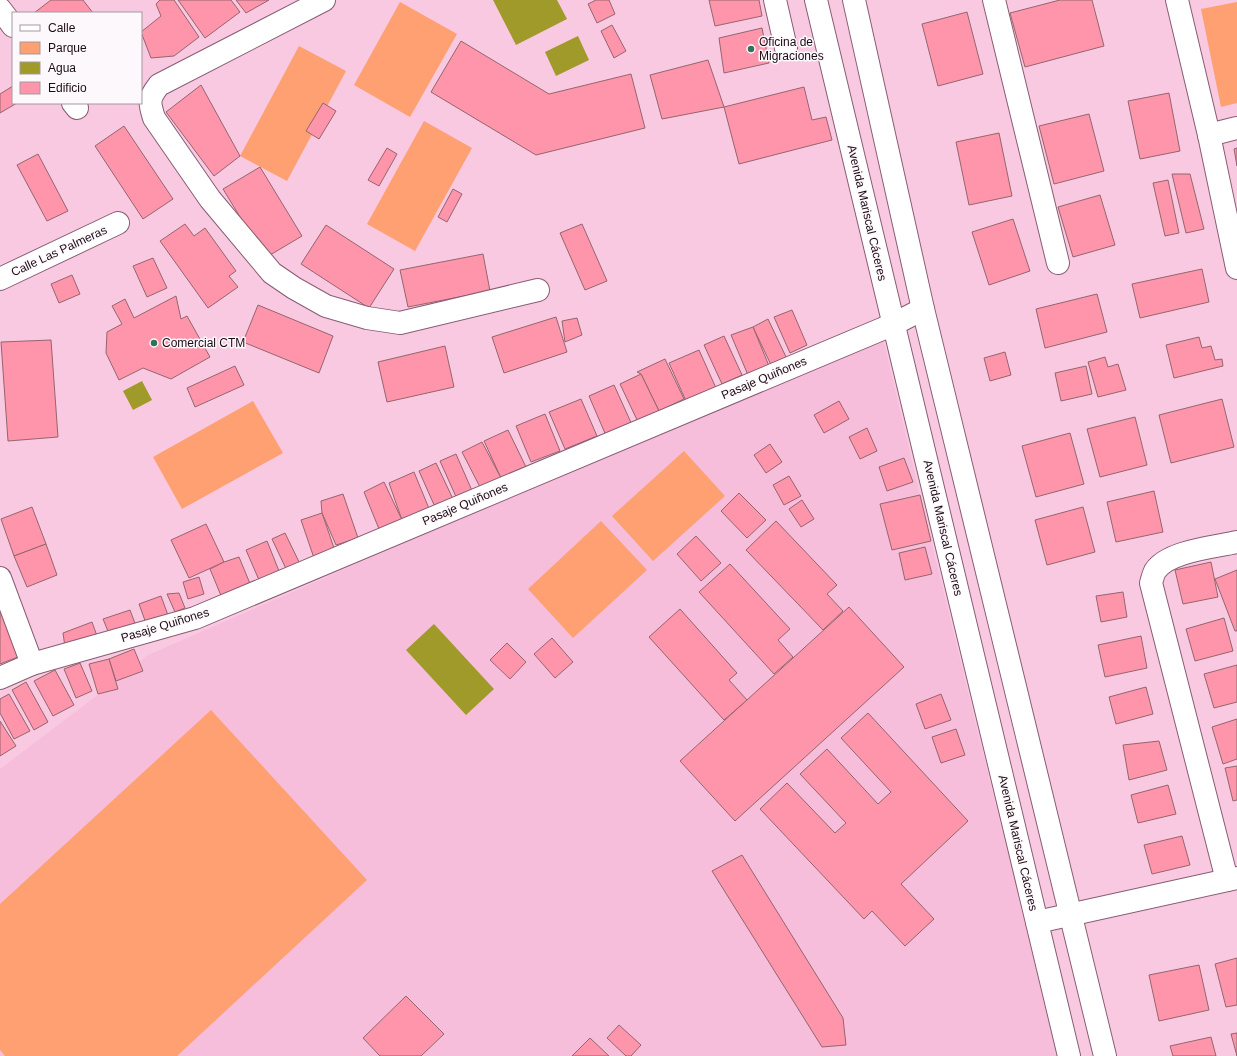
<svg xmlns="http://www.w3.org/2000/svg" width="1237" height="1056" viewBox="0 0 1237 1056" font-family="Arial,sans-serif">
<rect width="100%" height="100%" fill="#f9c9e1"/>
<polygon fill="#f6bedb" points="882,334 920,495 1057,1056 0,1056 0,769 116,681 148,655"/>
<g fill="#fea072">
<polygon points="400,2 457,34 410,117 354,85"/>
<polygon points="1237,2 1237,103 1221,107 1201,9"/>
<polygon points="299,46 346,71 287,181 240,156"/>
<polygon points="424,121 472,148 415,251 367,224"/>
<polygon points="253,401 283,453 182,509 153,457"/>
<polygon points="684,451 725,496 653,561 612,516"/>
<polygon points="601,521 647,570 573,638 528,589"/>
<polygon points="211,710 367,880 177,1056 5,1056 0,1050 0,904"/>
</g>
<g fill="#9f9a29">
<polygon points="493,0 557,0 567,19 516,45"/>
<polygon points="578,36 589,60 556,76 545,52"/>
<polygon points="142,381 152,400 133,410 123,391"/>
<polygon points="434,624 494,689 466,715 406,650"/>
</g>
<g fill="#fe95ab" stroke="#95656e">
<polygon points="51,0 83,0 93,13 34,13"/>
<polygon points="160,0 174,0 199,37 174,56 151,58 141,32 161,16 156,4"/>
<polygon points="178,0 231,0 240,12 205,38"/>
<polygon points="236,0 269,0 246,13"/>
<polygon points="596,0 609,0 615,14 597,23 588,4"/>
<polygon points="709,0 759,0 762,16 715,26"/>
<polygon points="1060,0 1092,0 1104,46 1025,67 1010,13"/>
<polygon points="967,12 983,74 938,86 922,24"/>
<polygon points="612,25 626,51 614,58 601,31"/>
<polygon points="762,28 769,63 724,73 719,38"/>
<polygon points="461,41 549,94 631,74 645,128 536,155 431,92"/>
<polygon points="708,60 724,107 662,119 650,75"/>
<polygon points="201,85 240,156 214,176 166,112"/>
<polygon points="13,86 13,103 17,103 0,113 0,94"/>
<polygon points="804,87 812,120 826,117 832,140 739,164 724,107"/>
<polygon points="1169,93 1180,151 1140,159 1128,101"/>
<polygon points="323,103 336,111 319,139 306,131"/>
<polygon points="1089,114 1104,171 1054,184 1039,126"/>
<polygon points="124,126 173,199 143,219 95,146"/>
<polygon points="999,133 1012,196 969,205 956,142"/>
<polygon points="387,148 397,154 379,186 368,180"/>
<polygon points="1237,148 1237,166 1234,149"/>
<polygon points="38,154 68,211 47,221 17,165"/>
<polygon points="260,167 302,236 265,258 223,189"/>
<polygon points="1172,174 1190,174 1204,229 1186,233"/>
<polygon points="1168,180 1179,233 1165,236 1153,183"/>
<polygon points="453,189 462,194 447,222 438,217"/>
<polygon points="1100,195 1115,245 1073,257 1058,207"/>
<polygon points="1013,219 1030,271 989,285 972,232"/>
<polygon points="185,224 194,236 205,228 236,271 229,276 238,287 208,308 160,241"/>
<polygon points="582,224 607,281 585,290 560,233"/>
<polygon points="326,225 394,269 369,308 301,264"/>
<polygon points="483,254 490,291 408,307 400,270"/>
<polygon points="153,258 167,288 147,297 133,266"/>
<polygon points="1202,269 1209,302 1140,318 1132,284"/>
<polygon points="72,275 80,294 59,303 51,284"/>
<polygon points="1097,294 1107,332 1045,348 1036,309"/>
<polygon points="176,296 181,319 187,316 210,357 171,379 143,368 119,380 106,353 107,332 122,324 112,306 125,299 134,318"/>
<polygon points="258,305 333,336 319,373 243,342"/>
<polygon points="792,310 807,345 790,353 774,317"/>
<polygon points="556,317 567,352 504,373 492,337"/>
<polygon points="577,318 582,335 565,342 562,321"/>
<polygon points="768,319 787,359 772,367 753,327"/>
<polygon points="753,327 769,366 748,375 731,335"/>
<polygon points="724,336 742,375 722,384 704,345"/>
<polygon points="1199,337 1202,348 1211,346 1215,360 1222,359 1223,366 1174,378 1166,345"/>
<polygon points="51,340 58,437 8,441 1,342"/>
<polygon points="445,346 454,387 387,402 378,362"/>
<polygon points="699,350 716,388 686,401 669,363"/>
<polygon points="1005,352 1011,375 990,381 984,358"/>
<polygon points="1105,357 1108,367 1118,364 1126,390 1098,397 1088,362"/>
<polygon points="665,359 684,399 659,411 641,374 637,372"/>
<polygon points="235,366 244,385 195,407 187,388"/>
<polygon points="1086,366 1092,394 1061,401 1055,373"/>
<polygon points="641,374 659,411 638,422 620,384"/>
<polygon points="614,385 633,427 607,438 589,396"/>
<polygon points="581,399 597,436 565,449 549,412"/>
<polygon points="1222,399 1234,447 1171,463 1159,415"/>
<polygon points="839,401 849,419 824,433 814,415"/>
<polygon points="545,414 560,451 531,462 516,426"/>
<polygon points="1135,417 1147,465 1100,477 1087,429"/>
<polygon points="867,428 877,451 860,459 849,437"/>
<polygon points="508,430 526,467 501,478 484,441"/>
<polygon points="1070,433 1084,484 1036,497 1022,446"/>
<polygon points="482,442 501,478 481,489 462,452"/>
<polygon points="770,444 782,462 766,473 754,455"/>
<polygon points="456,454 473,493 457,499 440,461"/>
<polygon points="904,458 913,482 887,491 879,467"/>
<polygon points="436,463 453,499 435,507 419,471"/>
<polygon points="414,472 430,511 402,520 389,483"/>
<polygon points="789,476 801,496 784,505 773,485"/>
<polygon points="384,482 402,520 379,529 364,492"/>
<polygon points="1154,491 1163,532 1116,542 1107,502"/>
<polygon points="739,493 766,520 747,538 721,511"/>
<polygon points="343,494 358,538 336,545 322,513 321,501"/>
<polygon points="920,495 931,541 892,550 880,504"/>
<polygon points="802,500 814,519 801,527 789,509"/>
<polygon points="32,507 46,544 14,556 1,519"/>
<polygon points="1083,507 1095,552 1047,565 1035,520"/>
<polygon points="322,513 335,551 314,558 301,520"/>
<polygon points="776,521 837,585 827,594 843,611 823,630 746,550"/>
<polygon points="206,524 224,562 189,578 171,540"/>
<polygon points="285,533 301,566 288,573 272,539"/>
<polygon points="696,536 721,563 701,581 677,554"/>
<polygon points="267,541 279,571 259,580 246,550"/>
<polygon points="46,544 57,575 27,587 14,556"/>
<polygon points="925,547 932,574 905,580 899,553"/>
<polygon points="239,557 251,586 222,598 210,569 224,562"/>
<polygon points="1211,562 1218,597 1183,604 1175,570"/>
<polygon points="730,564 790,629 778,640 793,657 774,674 699,592"/>
<polygon points="1237,570 1237,631 1235,631 1215,579"/>
<polygon points="199,577 204,594 188,599 183,582"/>
<polygon points="1123,592 1127,617 1101,622 1096,596"/>
<polygon points="179,593 185,608 175,612 167,594"/>
<polygon points="161,596 169,618 147,626 139,604"/>
<polygon points="849,607 904,667 735,821 680,761"/>
<polygon points="0,608 18,657 0,664"/>
<polygon points="680,609 737,673 729,680 747,700 724,720 649,637"/>
<polygon points="130,610 136,626 110,636 103,619"/>
<polygon points="1224,618 1233,651 1195,661 1186,629"/>
<polygon points="92,622 97,636 65,647 63,633"/>
<polygon points="1141,636 1147,668 1105,677 1098,645"/>
<polygon points="552,638 573,662 555,678 534,654"/>
<polygon points="507,643 526,662 510,679 490,660"/>
<polygon points="134,649 143,671 116,681 109,659"/>
<polygon points="109,659 118,689 98,694 89,664"/>
<polygon points="80,663 92,691 76,698 64,669"/>
<polygon points="1237,665 1237,702 1214,708 1204,674"/>
<polygon points="55,670 74,705 53,716 34,681"/>
<polygon points="26,682 48,722 34,730 12,690"/>
<polygon points="1146,687 1153,714 1116,724 1109,697"/>
<polygon points="9,694 30,731 14,739 0,713 0,699"/>
<polygon points="941,694 951,720 925,729 916,704"/>
<polygon points="868,713 968,821 901,884 934,919 905,946 872,911 864,919 760,809 787,783 835,833 846,823 800,774 827,749 878,804 891,792 841,738"/>
<polygon points="1237,719 1237,759 1223,764 1212,727"/>
<polygon points="0,721 16,746 0,756"/>
<polygon points="956,729 965,755 941,763 932,737"/>
<polygon points="1159,741 1167,770 1129,780 1123,745"/>
<polygon points="1237,766 1237,800 1233,801 1225,768"/>
<polygon points="1168,785 1176,814 1138,823 1131,795"/>
<polygon points="1182,836 1190,865 1152,874 1144,845"/>
<polygon points="742,855 843,1018 846,1045 822,1047 712,871"/>
<polygon points="1237,958 1237,1005 1226,1007 1215,964"/>
<polygon points="1199,965 1209,1010 1159,1021 1149,975"/>
<polygon points="406,996 444,1034 421,1056 380,1056 363,1038"/>
<polygon points="619,1025 641,1045 631,1056 626,1056 607,1038"/>
<polygon points="1237,1033 1237,1056 1231,1034"/>
<polygon points="1211,1037 1216,1056 1173,1056 1170,1046"/>
<polygon points="590,1038 609,1056 572,1056"/>
</g>
<g fill="none" stroke-linecap="round" stroke-linejoin="round">
<defs>
<g id="minor">
<path d="M324 0 159 85C148 99 149 102 154 118L210 199 272 273 294 288 326 306 367 318 400 323 538 290"/>
<polyline points="775,0 786,48"/>
<polyline points="994,0 1058,263"/>
<polyline points="1177,0 1209,135 1237,268"/>
<polyline points="0,9 13,26"/>
<polyline points="73,103 77,108"/>
<polyline points="1209,135 1237,128"/>
<polyline points="0,279 118,223"/>
<polyline points="0,578 32,664"/>
<polyline points="0,678 32,664 195,618 894,324 923,309"/>
<path d="M1227 880 1151 583C1152 580 1153 575 1155 571 1168 551 1215 547 1237 542"/>
<polyline points="1037,922 1237,878"/>
</g>
<g id="major">
<polyline points="816,0 1069,1056"/>
<polyline points="854,0 923,309 1105,1056"/>
</g>
</defs>
<use href="#minor" stroke="#885d73" stroke-width="24"/>
<use href="#major" stroke="#885d73" stroke-width="24"/>
<use href="#minor" stroke="#fff" stroke-width="22"/>
<use href="#major" stroke="#fff" stroke-width="22"/>
</g>
<g fill="#35705a" stroke="#fdf8fb" stroke-width="1.5">
<circle cx="751" cy="49" r="4"/>
<circle cx="154" cy="343" r="4"/>
</g>
<g text-anchor="middle" dominant-baseline="central" stroke-width="3" stroke-linejoin="round" paint-order="stroke">
<g font-size="12" fill="#1b0b14" stroke="#fdf8fb" text-anchor="start">
<text x="759" y="42">Oficina de<tspan x="759" dy="14">Migraciones</tspan></text>
<text x="162" y="343">Comercial CTM</text>
</g>
<g font-size="12" fill="#1b0b14" stroke="#fdf8fb">
<text transform="translate(867 213) rotate(77)">Avenida Mariscal Cáceres</text>
<text transform="translate(59 251) rotate(-25)">Calle Las Palmeras</text>
<text transform="translate(764 378) rotate(-23)">Pasaje Quiñones</text>
<text transform="translate(465 504) rotate(-23)">Pasaje Quiñones</text>
<text transform="translate(943 528) rotate(77)">Avenida Mariscal Cáceres</text>
<text transform="translate(165 625) rotate(-17)">Pasaje Quiñones</text>
<text transform="translate(1018 843) rotate(77)">Avenida Mariscal Cáceres</text>
</g>
</g>
<rect x="12" y="12" width="130" height="92" fill="#fdf8fb" stroke="#a3999f"/>
<rect x="20" y="25" width="20" height="6" fill="#ffffff" stroke="#a3999f"/>
<text x="48" y="32" font-size="12" fill="#1b0b14">Calle</text>
<rect x="20" y="42" width="20" height="12" fill="#fea072" stroke="#a3999f"/>
<text x="48" y="52" font-size="12" fill="#1b0b14">Parque</text>
<rect x="20" y="62" width="20" height="12" fill="#9f9a29" stroke="#a3999f"/>
<text x="48" y="72" font-size="12" fill="#1b0b14">Agua</text>
<rect x="20" y="82" width="20" height="12" fill="#fe95ab" stroke="#a3999f"/>
<text x="48" y="92" font-size="12" fill="#1b0b14">Edificio</text>
</svg>
